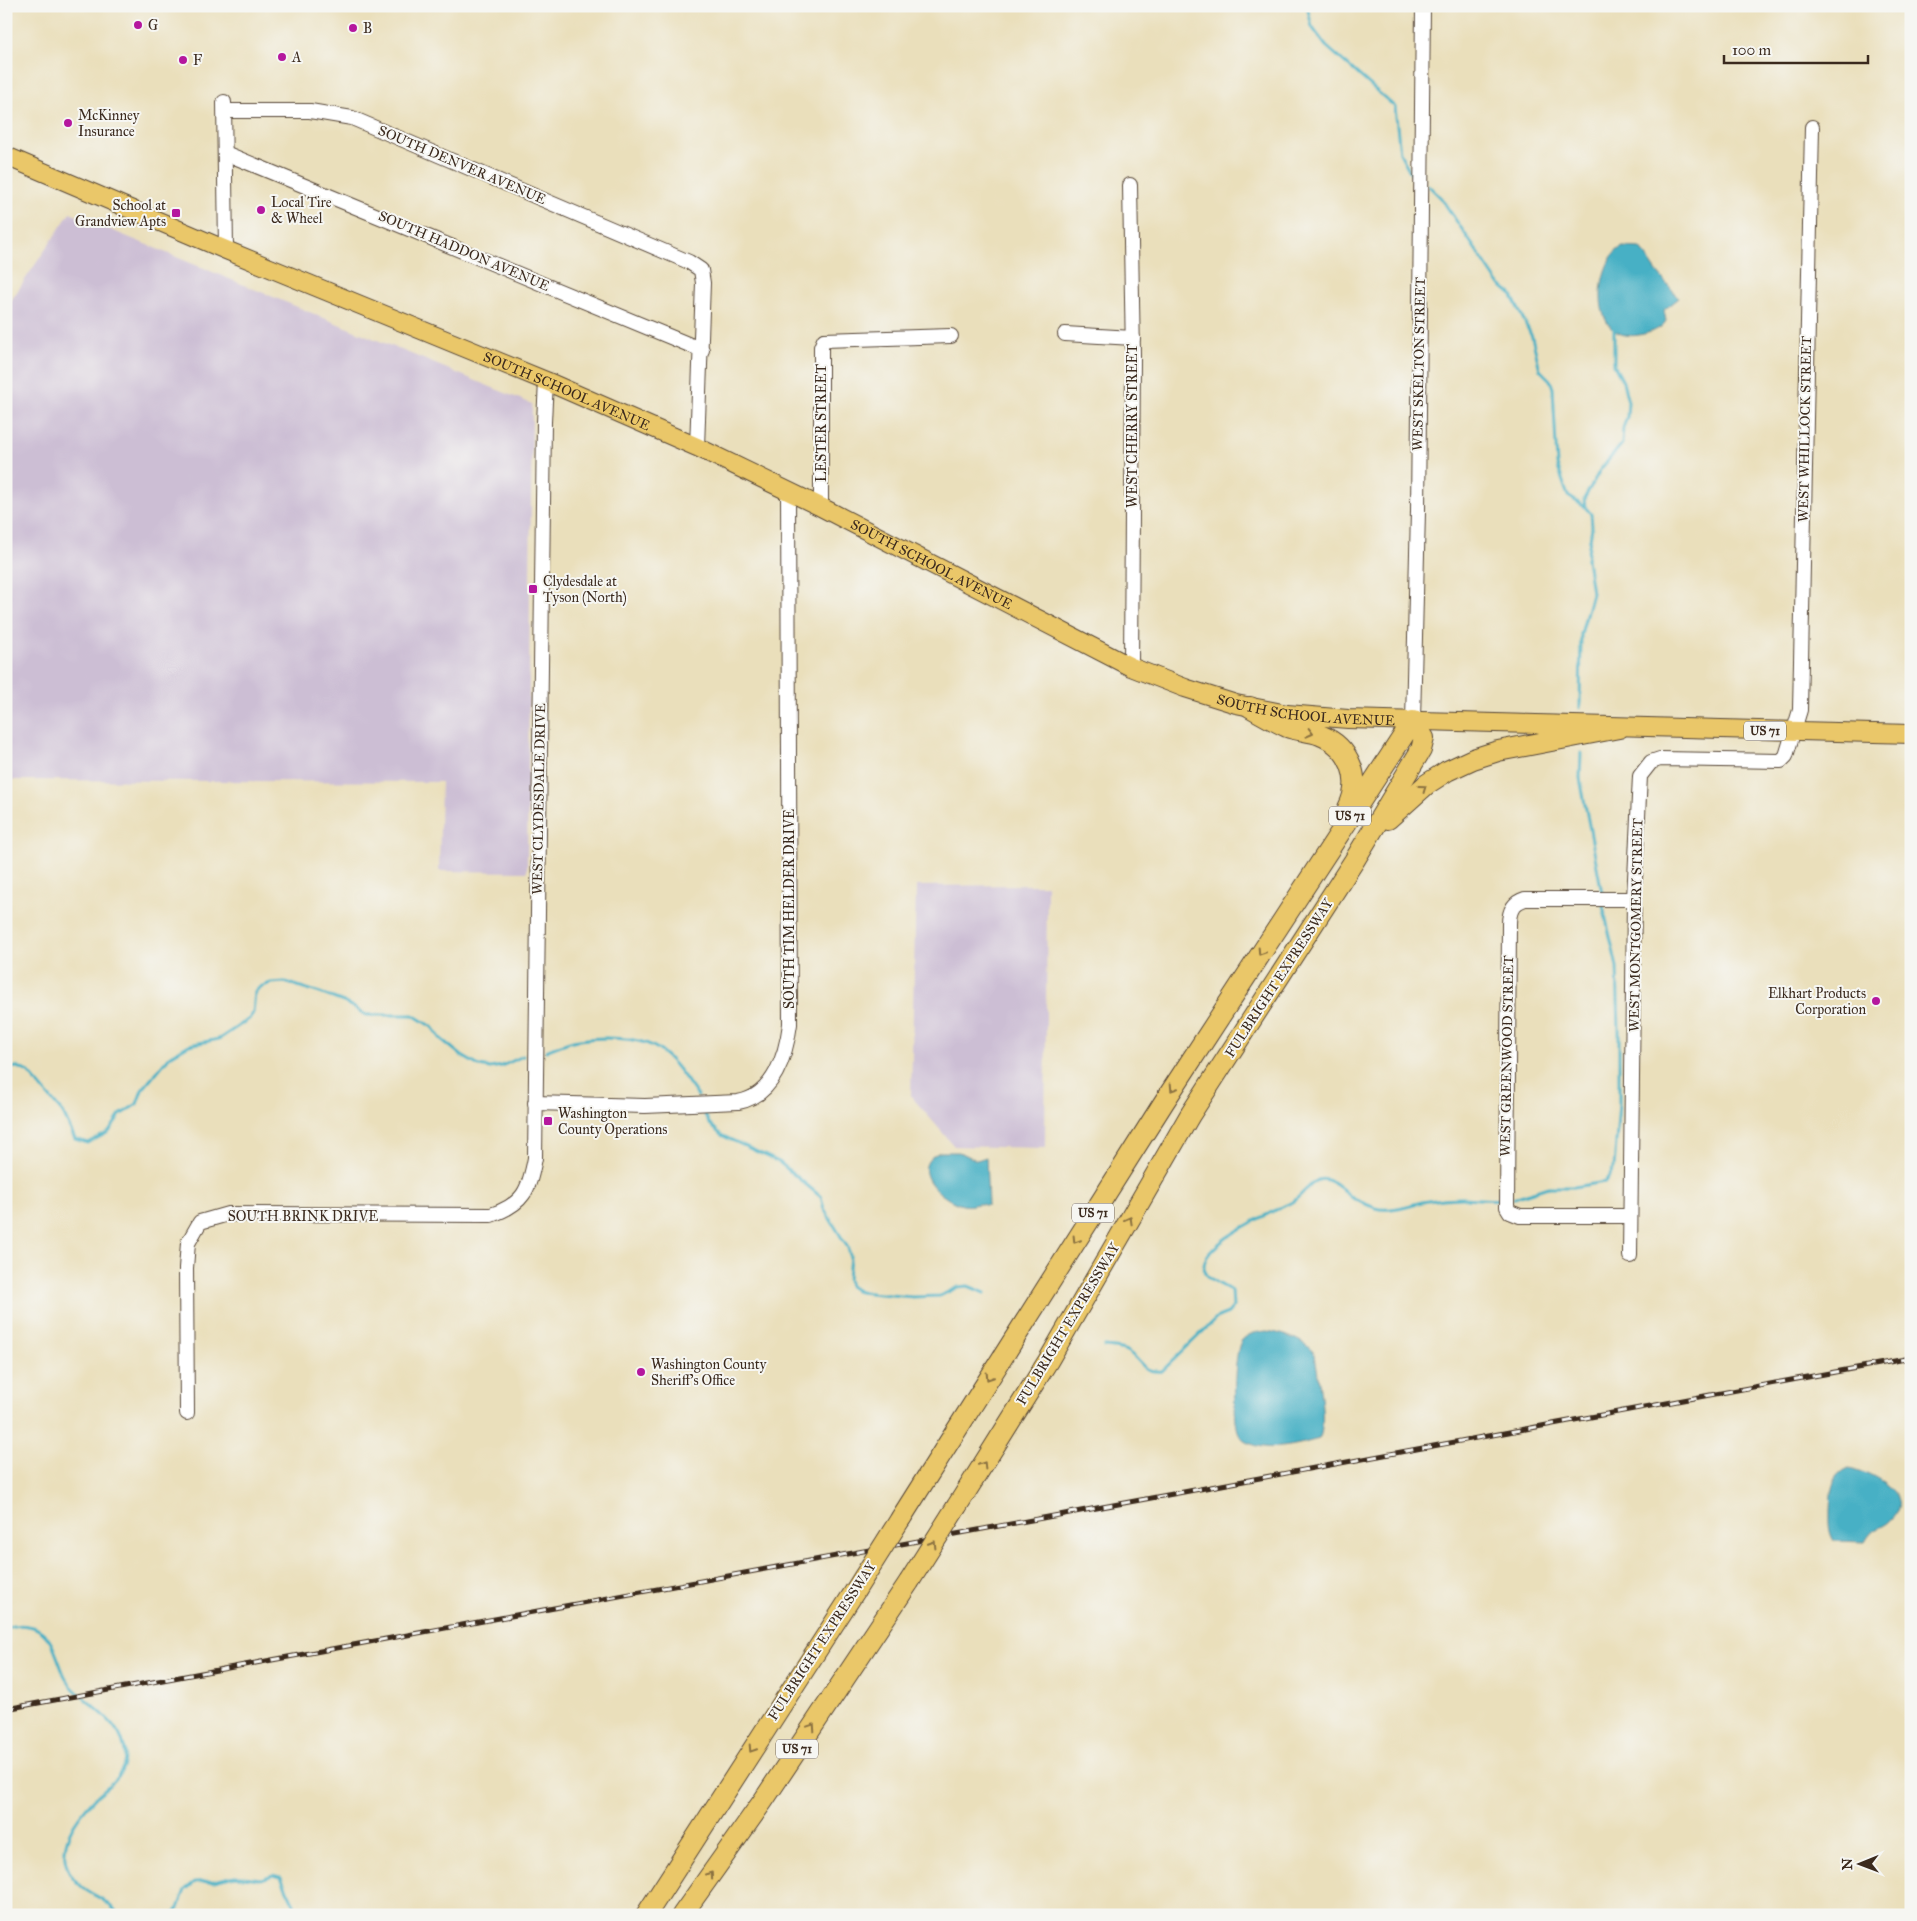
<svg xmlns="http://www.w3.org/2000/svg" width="1917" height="1921" viewBox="0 0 1917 1921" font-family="'IM FELL Great Primer',serif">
<rect width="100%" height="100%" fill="#f6f6f2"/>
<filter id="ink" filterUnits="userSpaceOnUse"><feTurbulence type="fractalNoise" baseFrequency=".02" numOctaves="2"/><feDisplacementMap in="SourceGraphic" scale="10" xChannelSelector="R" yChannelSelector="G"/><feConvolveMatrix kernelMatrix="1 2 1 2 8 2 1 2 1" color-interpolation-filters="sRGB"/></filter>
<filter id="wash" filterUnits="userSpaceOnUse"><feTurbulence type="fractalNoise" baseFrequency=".0096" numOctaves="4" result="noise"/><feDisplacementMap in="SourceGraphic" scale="20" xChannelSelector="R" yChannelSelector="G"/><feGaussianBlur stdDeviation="1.12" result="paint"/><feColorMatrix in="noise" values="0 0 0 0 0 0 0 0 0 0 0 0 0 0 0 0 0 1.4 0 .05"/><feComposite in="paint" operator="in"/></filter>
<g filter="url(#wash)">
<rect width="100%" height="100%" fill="#eadfbb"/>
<g fill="#ccbed4">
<polygon points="70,213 532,404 527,872 439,871 441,782 6,780 6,308"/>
<polygon points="1047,885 1045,1148 954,1146 911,1096 916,886"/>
</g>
<g fill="#46b0c5" stroke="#406d72">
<path d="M1623 247 1641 248 1657 272 1679 298 1664 310 1666 321C1661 330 1649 333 1639 335 1585 344 1597 256 1623 247Z"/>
<path d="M940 1152H959L977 1160 986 1157 988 1205C986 1206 984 1205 982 1204 975 1203 971 1208 959 1204 938 1197 907 1167 940 1152Z"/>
<path d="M1267 1331C1285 1334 1303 1339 1315 1354 1317 1373 1328 1424 1319 1439 1297 1445 1268 1453 1247 1442 1244 1441 1239 1435 1238 1431 1233 1417 1233 1350 1242 1340 1249 1333 1257 1332 1267 1331Z"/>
<path d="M1849 1468C1868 1472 1917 1495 1891 1520 1880 1531 1875 1524 1865 1542L1835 1541C1829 1531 1830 1523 1830 1511 1831 1493 1830 1476 1849 1468Z"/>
</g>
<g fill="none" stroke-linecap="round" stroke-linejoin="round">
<g stroke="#46b0c5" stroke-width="3">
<polyline points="1307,6 1312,27 1326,46 1395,107 1400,153 1415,181"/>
<polyline points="1428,185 1441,198 1498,283 1511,294 1532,337 1540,370 1550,380 1553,388 1557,465 1568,496 1585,507 1591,514 1592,527 1587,559 1592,593 1581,634 1580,708"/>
<polyline points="1585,507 1584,499 1600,470 1622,444 1623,428 1627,417 1628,402 1623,382 1614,365 1614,330"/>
<polyline points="1581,753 1580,778 1602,893"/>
<path d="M546 1051C556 1047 568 1041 579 1040 600 1037 639 1036 658 1049 674 1060 686 1080 698 1096"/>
<polyline points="6,1068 18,1067 28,1072 63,1113 75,1139 88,1143 109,1132 120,1115 137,1104 142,1090 170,1056 189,1045 219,1039 249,1019 253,1013 255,992 260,987 271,983 285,982 320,993 346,1003 366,1015 413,1015 432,1027 441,1039 462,1056 479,1066 490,1068 502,1066 523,1056"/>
<polyline points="703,1111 709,1123 721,1135 779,1162 821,1197 824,1209 848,1248 850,1255 848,1280 850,1286 859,1292 912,1297 940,1296 958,1287 968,1286 985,1293"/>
<polyline points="1514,1198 1548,1187 1574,1187 1605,1182 1614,1168 1619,1103 1619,1031 1617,967 1603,906"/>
<path d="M1104 1347C1111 1348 1122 1348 1128 1352 1143 1361 1141 1373 1162 1371L1218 1317 1228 1313 1233 1307 1232 1291C1224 1286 1213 1282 1207 1275 1186 1248 1276 1211 1292 1202 1301 1197 1309 1184 1318 1180 1331 1175 1345 1193 1354 1199 1360 1202 1369 1205 1375 1208 1392 1213 1412 1203 1428 1201 1439 1199 1451 1198 1462 1198 1475 1198 1486 1201 1500 1199"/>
<path d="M6 1628C18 1623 33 1625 42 1632 59 1646 58 1673 73 1688 91 1706 126 1726 125 1756 125 1775 110 1784 98 1795 73 1820 47 1856 81 1886 88 1893 96 1895 103 1900 110 1905 114 1910 121 1915"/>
<polyline points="173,1915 177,1911 185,1890 195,1882 214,1881 235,1876 261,1879 273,1875 281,1877 299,1915"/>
</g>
</g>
</g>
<g filter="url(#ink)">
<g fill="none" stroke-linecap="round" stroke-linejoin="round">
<defs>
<g id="minor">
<polyline points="224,102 226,250"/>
<polyline points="225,111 310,111 352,118 689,262 701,270 703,283 697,447"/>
<polyline points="225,153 702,350"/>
<polyline points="1130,185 1133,355 1131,667"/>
<polyline points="1065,334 1133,338"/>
<polyline points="821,507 821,347 824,340 951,336"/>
<polyline points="1413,721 1418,511 1423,6"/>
<path d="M535 1103 645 1106 738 1102C774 1096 786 1055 790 1024L788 490"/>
<path d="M1630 1216H1520L1510 1212 1507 1207 1509 924C1509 912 1512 903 1525 899H1634"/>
<polyline points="1630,1256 1634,899 1640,776 1651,762 1660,759 1781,761 1786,756 1800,710 1812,127"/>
<path d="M187 1413 186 1268 188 1243 200 1222 228 1214 491 1215C524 1204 529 1190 535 1158L544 422 546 381"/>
</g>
<g id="major">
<path id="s1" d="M6 156 226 250 546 381 697 447 821 507 1131 667 1185 688 1236 704 1287 714 1348 719 1911 734"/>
</g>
<g id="highway">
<path d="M1250 707C1262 714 1274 721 1287 727 1298 731 1310 731 1320 735 1350 747 1363 779 1348 808"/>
<polyline points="1388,819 1427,784 1447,771 1473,759 1498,751 1619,728"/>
<polyline points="901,1518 1164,1102 1413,721 1424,738 1421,750 1354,861 1190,1115 1048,1361 957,1506"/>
<polyline points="646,1915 855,1591"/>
<polyline points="682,1915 763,1801 909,1582"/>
</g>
</defs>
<use href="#minor" stroke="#554536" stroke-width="16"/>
<use href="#major" stroke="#554536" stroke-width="20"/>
<use href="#highway" stroke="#554536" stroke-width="22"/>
<use href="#minor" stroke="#fff" stroke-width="14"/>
<use href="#major" stroke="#eac769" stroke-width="18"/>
<use href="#highway" stroke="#eac769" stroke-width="20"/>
<defs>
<polyline id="rail" points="6,1709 1911,1358"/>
</defs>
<use href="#rail" stroke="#3b2a1e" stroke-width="5"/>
<use href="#rail" stroke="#f6f6f2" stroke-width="3" stroke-dasharray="9" stroke-linecap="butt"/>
<defs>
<g id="highway-bridge">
<polyline points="909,1582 957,1506"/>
<polyline points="855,1591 901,1518"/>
</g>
</defs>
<use href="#highway-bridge" stroke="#554536" stroke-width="22" stroke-linecap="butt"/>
<use href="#highway-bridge" stroke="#eac769" stroke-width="20"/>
</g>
<defs><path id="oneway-chevron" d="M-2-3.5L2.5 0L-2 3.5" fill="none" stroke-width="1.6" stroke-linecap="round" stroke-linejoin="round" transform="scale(1.25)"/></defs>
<g stroke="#8a7140">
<use href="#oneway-chevron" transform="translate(1310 733) rotate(14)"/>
<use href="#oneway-chevron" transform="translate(1423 788) rotate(-36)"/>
<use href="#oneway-chevron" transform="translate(1261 952) rotate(123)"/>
<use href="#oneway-chevron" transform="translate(1173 1088) rotate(123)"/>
<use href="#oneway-chevron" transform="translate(1129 1220) rotate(-61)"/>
<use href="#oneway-chevron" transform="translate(1076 1240) rotate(122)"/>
<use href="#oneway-chevron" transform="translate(989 1377) rotate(122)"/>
<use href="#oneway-chevron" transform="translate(983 1465) rotate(-58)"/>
<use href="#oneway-chevron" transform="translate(933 1544) rotate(-58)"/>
<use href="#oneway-chevron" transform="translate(812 1727) rotate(-56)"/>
<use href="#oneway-chevron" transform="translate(752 1749) rotate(123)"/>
<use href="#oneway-chevron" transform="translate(710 1875) rotate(-55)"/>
</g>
</g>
<g fill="#b5179e" stroke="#f6f6f2" stroke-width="2">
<circle cx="138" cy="25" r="5"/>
<circle cx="353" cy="28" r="5"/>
<circle cx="282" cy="57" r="5"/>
<circle cx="183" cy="60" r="5"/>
<circle cx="68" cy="123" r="5"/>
<circle cx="261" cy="210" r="5"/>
<rect x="171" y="208" width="10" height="10" rx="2.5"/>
<rect x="528" y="584" width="10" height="10" rx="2.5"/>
<circle cx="1876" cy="1001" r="5"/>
<rect x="543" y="1116" width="10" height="10" rx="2.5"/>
<circle cx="641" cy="1372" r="5"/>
</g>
<g text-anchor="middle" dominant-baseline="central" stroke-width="4" stroke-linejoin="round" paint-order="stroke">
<g fill="#f6f6f2" stroke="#73675e" stroke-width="1">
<rect x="1744" y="721.5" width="42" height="19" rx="4"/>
<rect x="1329" y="806.5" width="42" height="19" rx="4"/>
<rect x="1072" y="1203.5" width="42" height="19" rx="4"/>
<rect x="776" y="1739.5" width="42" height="19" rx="4"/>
</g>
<g font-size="12" font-weight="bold" fill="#3b2a1e">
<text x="1765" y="731">US 71</text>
<text x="1350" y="816">US 71</text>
<text x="1093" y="1213">US 71</text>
<text x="797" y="1749">US 71</text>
</g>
<g font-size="14" fill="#3b2a1e" stroke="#f6f6f2" text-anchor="start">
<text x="148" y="25">G</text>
<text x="363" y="28">B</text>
<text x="292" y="57">A</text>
<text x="193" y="60">F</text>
<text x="78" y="115">McKinney<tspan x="78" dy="16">Insurance</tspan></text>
<text x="271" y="202">Local Tire<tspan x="271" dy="16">&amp; Wheel</tspan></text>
<text x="166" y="205" text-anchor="end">School at<tspan x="166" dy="16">Grandview Apts</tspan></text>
<text x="543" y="581">Clydesdale at<tspan x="543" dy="16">Tyson (North)</tspan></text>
<text x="1866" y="993" text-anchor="end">Elkhart Products<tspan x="1866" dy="16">Corporation</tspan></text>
<text x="558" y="1113">Washington<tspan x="558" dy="16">County Operations</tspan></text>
<text x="651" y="1364">Washington County<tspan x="651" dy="16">Sheriff's Office</tspan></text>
</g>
<g font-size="14" fill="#3b2a1e" stroke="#f6f6f2">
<text transform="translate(462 165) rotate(23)">SOUTH DENVER AVENUE</text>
<text transform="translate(464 251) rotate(23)">SOUTH HADDON AVENUE</text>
<text transform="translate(1419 364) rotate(-89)">WEST SKELTON STREET</text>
<text stroke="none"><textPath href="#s1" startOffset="608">SOUTH SCHOOL AVENUE</textPath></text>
<text transform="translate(821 423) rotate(-90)">LESTER STREET</text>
<text transform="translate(1132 426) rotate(-90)">WEST CHERRY STREET</text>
<text transform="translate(1805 429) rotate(-89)">WEST WHILLOCK STREET</text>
<text stroke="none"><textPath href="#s1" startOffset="1012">SOUTH SCHOOL AVENUE</textPath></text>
<text stroke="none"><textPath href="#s1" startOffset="1418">SOUTH SCHOOL AVENUE</textPath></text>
<text transform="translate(539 799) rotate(-89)">WEST CLYDESDALE DRIVE</text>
<text transform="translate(789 909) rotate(-90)">SOUTH TIM HELDER DRIVE</text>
<text transform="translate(1636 925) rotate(-89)">WEST MONTGOMERY STREET</text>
<text transform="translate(1279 978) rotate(-57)">FULBRIGHT EXPRESSWAY</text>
<text transform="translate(1507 1056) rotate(-89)">WEST GREENWOOD STREET</text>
<text x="303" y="1216">SOUTH BRINK DRIVE</text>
<text transform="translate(1068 1324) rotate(-59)">FULBRIGHT EXPRESSWAY</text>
<text transform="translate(822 1641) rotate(-57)">FULBRIGHT EXPRESSWAY</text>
</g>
</g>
<rect width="1917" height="1921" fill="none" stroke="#f6f6f2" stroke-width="25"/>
<g transform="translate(1860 1864) rotate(269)" stroke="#f6f6f2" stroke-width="4" paint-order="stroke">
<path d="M0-4L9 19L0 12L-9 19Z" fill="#3b2a1e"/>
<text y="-8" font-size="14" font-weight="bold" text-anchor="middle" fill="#3b2a1e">N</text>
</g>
<path d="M1724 55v8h144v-8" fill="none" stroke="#3b2a1e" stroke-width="2.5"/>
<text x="1732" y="55" font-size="15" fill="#3b2a1e" stroke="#f6f6f2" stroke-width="4" paint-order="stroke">100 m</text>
</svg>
